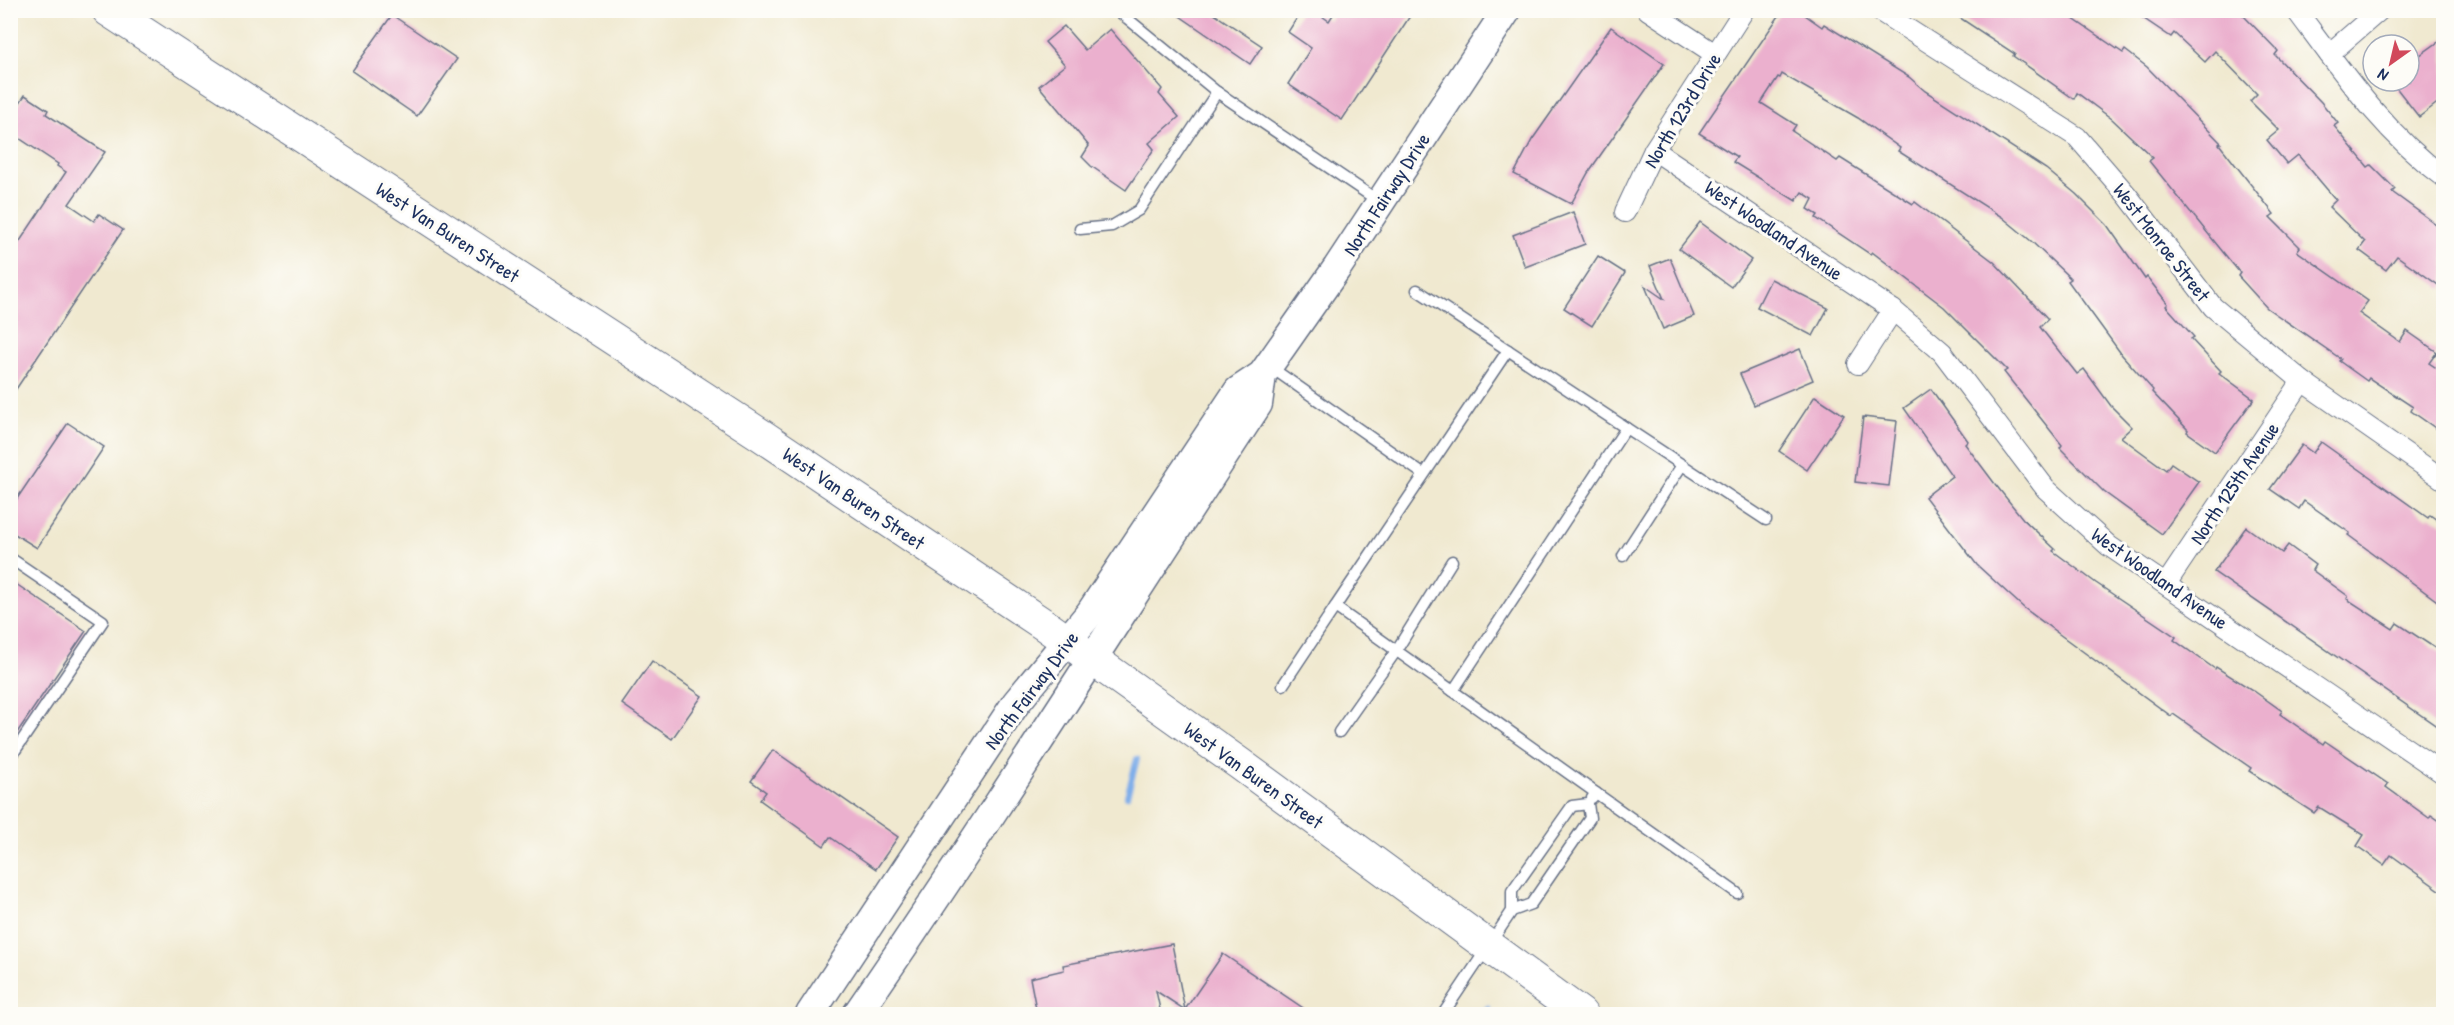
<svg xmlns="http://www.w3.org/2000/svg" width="2454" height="1025" viewBox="0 0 2454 1025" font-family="'Patrick Hand',sans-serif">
<rect width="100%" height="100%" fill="#fdfcf7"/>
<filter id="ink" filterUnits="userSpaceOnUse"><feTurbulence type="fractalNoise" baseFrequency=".0167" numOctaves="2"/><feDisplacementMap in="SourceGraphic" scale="12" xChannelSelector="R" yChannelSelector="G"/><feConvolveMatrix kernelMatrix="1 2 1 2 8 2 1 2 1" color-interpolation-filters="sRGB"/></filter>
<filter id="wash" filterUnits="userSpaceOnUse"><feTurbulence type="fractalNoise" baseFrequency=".008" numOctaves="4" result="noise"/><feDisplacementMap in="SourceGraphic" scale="24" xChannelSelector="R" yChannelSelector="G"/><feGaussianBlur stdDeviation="1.35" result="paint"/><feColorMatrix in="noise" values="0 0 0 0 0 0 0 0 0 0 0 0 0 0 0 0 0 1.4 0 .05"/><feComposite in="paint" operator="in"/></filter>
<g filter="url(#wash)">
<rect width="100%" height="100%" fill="#f0e9d0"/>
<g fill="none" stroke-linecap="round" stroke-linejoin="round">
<g stroke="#7faee9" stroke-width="6">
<polyline points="1127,796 1137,759"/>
<polyline points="1483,1014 1488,1008"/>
</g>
</g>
<g id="blocks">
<g fill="#ebb0ce">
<polygon points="1171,10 1208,10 1262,46 1250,64"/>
<polygon points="1302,10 1313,10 1329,21 1336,10 1414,10 1342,120 1288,84 1311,48 1288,32"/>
<polygon points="1783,10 1798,10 1822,27 1824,24 1909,77 1925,91 2046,169 2076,194 2107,225 2145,279 2147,277 2168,304 2166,306 2194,337 2191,339 2221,371 2219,373 2254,399 2215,452 2187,432 2188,430 2152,392 2153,390 2122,355 2068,281 2071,279 2031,241 2002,217 1898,151 1900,148 1858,118 1782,74 1780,78 1778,77 1761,103 1796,125 1792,131 1837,161 1840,158 1913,204 1915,202 1994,262 2048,319 2040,327 2077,374 2084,369 2111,406 2132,427 2121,437 2166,470 2171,463 2199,482 2162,534 2104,492 2060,448 2062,445 2004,372 2007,370 1944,307 1872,252 1870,254 1816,218 1818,215 1808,209 1813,199 1802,192 1796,201 1733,162 1737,157 1699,133"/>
<polygon points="1948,10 2060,10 2123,53 2125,50 2147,67 2221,143 2219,144 2274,214 2270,217 2300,247 2297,251 2368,301 2359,313 2400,342 2407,331 2437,352 2429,363 2444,373 2444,434 2411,411 2413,407 2369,378 2367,381 2339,361 2341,359 2267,308 2238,276 2240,273 2149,161 2153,158 2112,119 2077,93 2074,99 2013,56 2015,54"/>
<polygon points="2131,10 2238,10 2278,51 2275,55 2321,102 2338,123 2334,126 2368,167 2371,165 2395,189 2392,192 2444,230 2444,289 2397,256 2386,270 2359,250 2365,242 2329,207 2336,200 2298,155 2287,164 2267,140 2279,130 2250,101 2257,94 2215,51 2205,62 2174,33 2171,37"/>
<polygon points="392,15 457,59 417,116 352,71"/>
<polygon points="1064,26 1085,50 1110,29 1162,89 1159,94 1179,117 1149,143 1154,149 1126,190 1091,166 1082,157 1089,146 1039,86 1065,65 1045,42"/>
<polygon points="1611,27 1664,64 1588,173 1571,204 1514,174 1532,140"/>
<polygon points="2444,38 2444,98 2419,117 2391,81 2409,81 2409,63"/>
<polygon points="25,95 48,110 46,114 105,152 69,204 94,221 99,214 123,230 10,398 10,256 66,172 57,166 58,164 10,132 10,117"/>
<polygon points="1573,212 1585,244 1525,267 1513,235"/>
<polygon points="1700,222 1751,260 1731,287 1679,249"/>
<polygon points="1598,256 1625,273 1592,326 1564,308"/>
<polygon points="1670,258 1694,316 1663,329 1645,286 1664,299 1650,266"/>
<polygon points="1771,279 1828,308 1813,336 1757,307"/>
<polygon points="1800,349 1813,380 1754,405 1740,374"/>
<polygon points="1931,389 1968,441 1965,444 1995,484 2023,519 2055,549 2053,551 2096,583 2176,637 2174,640 2215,669 2216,667 2254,691 2282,711 2280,714 2323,744 2325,741 2388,784 2386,787 2429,818 2431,815 2444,824 2444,893 2391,855 2384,865 2357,846 2364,835 2319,807 2314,813 2249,771 2251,768 2173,714 2171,716 2059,634 2024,608 1977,565 1925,497 1952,476 1904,408"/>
<polygon points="1815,396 1844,415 1807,470 1779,451"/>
<polygon points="1863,417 1897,421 1889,486 1855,482"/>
<polygon points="68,423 104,447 37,548 10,531 10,509"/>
<polygon points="2321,442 2428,518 2430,515 2444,525 2444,606 2348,535 2350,533 2304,501 2299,509 2270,489 2302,445 2313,453"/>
<polygon points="2246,527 2282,553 2288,545 2315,565 2312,570 2348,596 2347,599 2393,629 2397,623 2444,654 2444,731 2214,572"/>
<polygon points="10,580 86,631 10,743"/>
<polygon points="652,661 702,696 672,739 622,704"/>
<polygon points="773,750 898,837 876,869 830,837 824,846 760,800 766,792 751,781"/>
<polygon points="1172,944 1185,1010 1156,991 1161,1014 1037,1014 1030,978 1064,970 1063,965"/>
<polygon points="1223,954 1312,1014 1182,1014"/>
</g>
</g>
</g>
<g filter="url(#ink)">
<use href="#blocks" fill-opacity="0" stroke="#667086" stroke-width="1.5"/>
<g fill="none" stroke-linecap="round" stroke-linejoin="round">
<defs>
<g id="lane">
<polyline points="1117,10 1217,92 1380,202"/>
<polyline points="1080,229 1112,226 1139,210 1217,92"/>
<polyline points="1417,290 1626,428"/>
<polyline points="1269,366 1423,474"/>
<polyline points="1623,556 1682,465"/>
<polyline points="10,558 103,621 10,758"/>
<polyline points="1335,607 1508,350"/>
<polyline points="1283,685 1335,607 1596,793"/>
<polyline points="1453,691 1626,428 1766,520"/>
<polyline points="1339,732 1396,651 1452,561"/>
<polyline points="1592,798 1596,793 1737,893"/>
<polyline points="1443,1014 1512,911 1512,891 1572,806 1588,804 1590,818 1531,904 1512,911"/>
</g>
<g id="street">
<polyline points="1648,10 1715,54"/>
<polyline points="1878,10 2077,137 2127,195 2213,307 2302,381 2444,480"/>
<path d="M2296 10C2341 70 2383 132 2444 177"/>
<polyline points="2329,54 2380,10"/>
<polyline points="1654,150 1893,310 1942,352 2046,489 2109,546 2444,774"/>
<polyline points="1625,212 1654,150 1744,10"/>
<polyline points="1858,364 1893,310"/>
<polyline points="2166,584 2302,381"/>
</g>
<g id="secondary">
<polyline points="810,1014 1016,703 1090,613 1238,391 1262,375 1337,268 1507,10"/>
<path d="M857 1014C995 814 1124 608 1258 404L1262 375"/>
</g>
<polyline id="primary" points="108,10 761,435 1046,626 1240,764 1581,1014"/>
</defs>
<use href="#lane" stroke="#667086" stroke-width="13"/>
<use href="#street" stroke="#667086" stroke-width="22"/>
<use href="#secondary" stroke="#667086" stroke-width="31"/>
<use href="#primary" stroke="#667086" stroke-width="34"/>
<use href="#lane" stroke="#fff" stroke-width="10"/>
<use href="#street" stroke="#fff" stroke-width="20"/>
<use href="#secondary" stroke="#fff" stroke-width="28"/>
<use href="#primary" stroke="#fff" stroke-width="32"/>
</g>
</g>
<g text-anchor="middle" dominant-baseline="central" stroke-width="6" stroke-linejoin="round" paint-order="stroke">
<g font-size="20" fill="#1b2f5e" stroke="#fdfcf7">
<text transform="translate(1682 110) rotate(-59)">North 123rd Drive</text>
<text transform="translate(1386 194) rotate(-57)">North Fairway Drive</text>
<text transform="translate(1774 230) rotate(34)">West Woodland Avenue</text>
<text transform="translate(448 232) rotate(33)">West Van Buren Street</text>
<text transform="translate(2162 242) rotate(52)">West Monroe Street</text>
<text transform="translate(2234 483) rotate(-56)">North 125th Avenue</text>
<text transform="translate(854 498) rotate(34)">West Van Buren Street</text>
<text transform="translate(2160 578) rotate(35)">West Woodland Avenue</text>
<text transform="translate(1031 690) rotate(-53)">North Fairway Drive</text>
<text transform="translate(1254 775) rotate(36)">West Van Buren Street</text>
</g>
</g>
<rect width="2454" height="1025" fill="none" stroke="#fdfcf7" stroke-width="36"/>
<g transform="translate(2391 63) rotate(214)"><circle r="28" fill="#fdfcf7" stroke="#a3aaba" stroke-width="1.5"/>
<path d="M0-4.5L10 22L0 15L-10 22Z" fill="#d1495b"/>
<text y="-9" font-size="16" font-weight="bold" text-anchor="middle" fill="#1b2f5e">N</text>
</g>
</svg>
